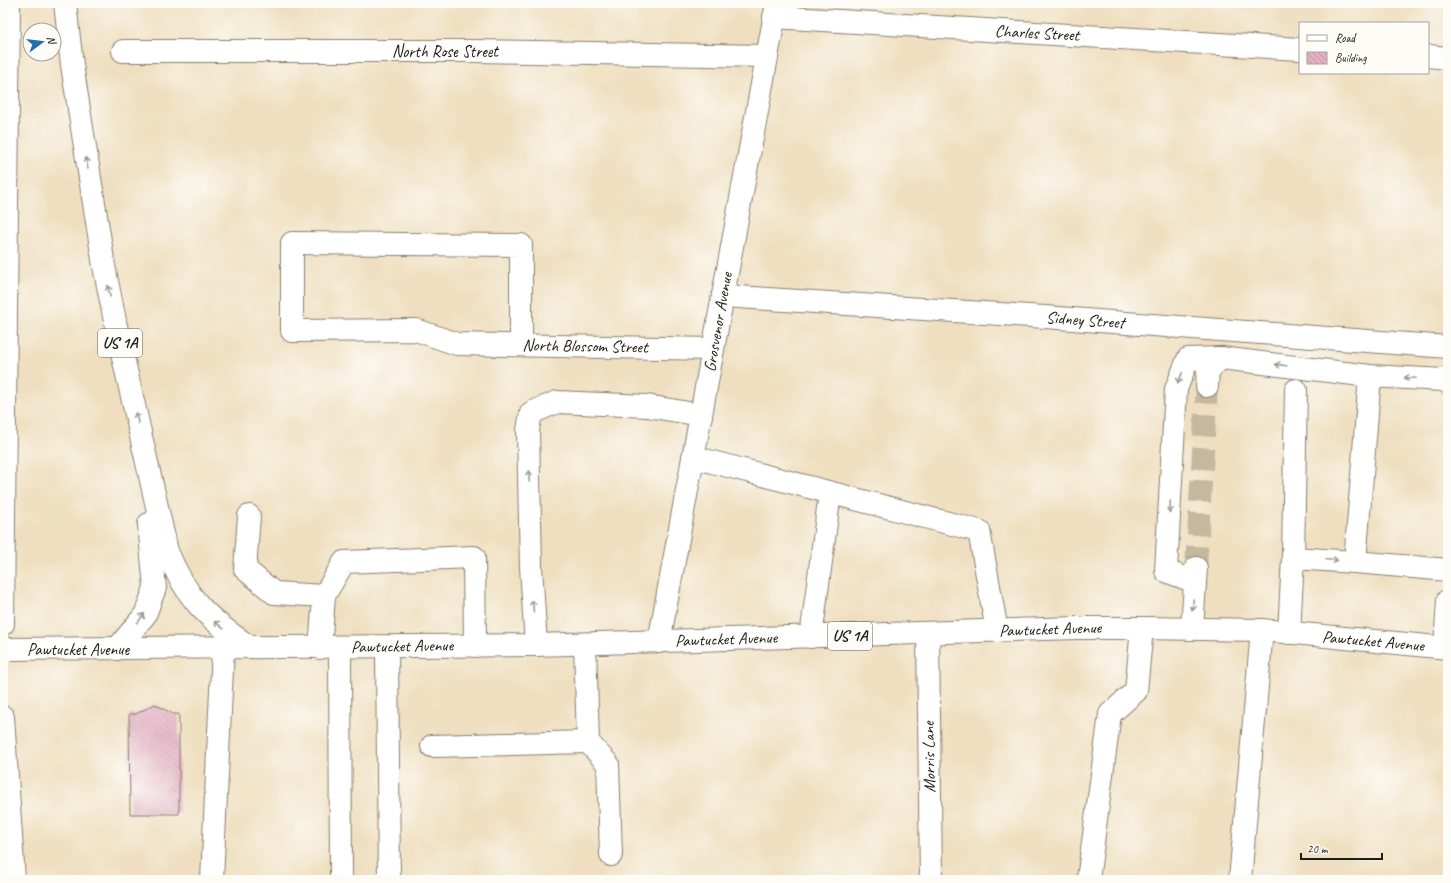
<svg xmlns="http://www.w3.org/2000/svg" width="1451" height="883" viewBox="0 0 1451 883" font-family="Caveat,sans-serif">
<defs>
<pattern id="building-back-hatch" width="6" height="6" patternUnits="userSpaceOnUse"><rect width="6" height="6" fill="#e3b0c3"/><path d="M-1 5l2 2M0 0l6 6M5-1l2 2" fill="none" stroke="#c297a7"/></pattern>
</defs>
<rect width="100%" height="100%" fill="#fdfcf7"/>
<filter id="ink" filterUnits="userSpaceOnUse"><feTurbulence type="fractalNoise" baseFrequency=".025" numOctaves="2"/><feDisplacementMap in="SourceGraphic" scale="8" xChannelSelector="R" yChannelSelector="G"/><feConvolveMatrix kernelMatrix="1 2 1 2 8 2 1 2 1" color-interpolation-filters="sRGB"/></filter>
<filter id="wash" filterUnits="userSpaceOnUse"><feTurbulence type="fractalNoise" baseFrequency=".012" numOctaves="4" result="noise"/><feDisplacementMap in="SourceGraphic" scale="16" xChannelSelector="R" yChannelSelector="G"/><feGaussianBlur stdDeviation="0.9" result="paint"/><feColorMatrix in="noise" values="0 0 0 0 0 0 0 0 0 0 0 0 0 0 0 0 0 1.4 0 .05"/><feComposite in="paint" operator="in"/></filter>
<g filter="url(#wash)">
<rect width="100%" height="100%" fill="#efdfc0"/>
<g id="blocks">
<polygon fill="url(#building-back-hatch)" points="155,704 173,714 179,714 179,814 130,814 129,714 136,714"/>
</g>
</g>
<g filter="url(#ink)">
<use href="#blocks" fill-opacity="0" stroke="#867e6e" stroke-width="1"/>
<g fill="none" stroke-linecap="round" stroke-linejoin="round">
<polyline stroke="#c5b89f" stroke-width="22" stroke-dasharray="22 11" stroke-linecap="butt" points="1196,568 1207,386"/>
<defs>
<g id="minor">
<polyline points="774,17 1300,49"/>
<polyline points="123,51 477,51 767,56"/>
<polyline points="1428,56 1448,58"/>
<polyline points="723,296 1045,317 1448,347"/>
<polyline points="521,345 521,245 292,243 292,331 416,330 457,344 713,349"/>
<polyline points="1207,386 1208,371 1221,358"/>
<polyline points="693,457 979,531 997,631"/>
<polyline points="249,516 245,569 274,593 324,596"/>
<polyline points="1293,558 1355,562 1448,570"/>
<polyline points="1355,562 1370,376"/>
<polyline points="1195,582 1166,571 1176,389 1188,359 1221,358 1370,376 1444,380 1448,383"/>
<polyline points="1192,629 1196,568"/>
<polyline points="928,633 931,880"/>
<polyline points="1289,633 1293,558 1296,390"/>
<polyline points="811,637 830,493"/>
<polyline points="659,642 777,3"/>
<polyline points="585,644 588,742"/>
<polyline points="536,645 531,567 528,430 531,413 557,402 647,406 701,415"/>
<polyline points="340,647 341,880"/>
<polyline points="387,647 389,880"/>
<polyline points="1445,647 1448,600"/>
<polyline points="320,648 324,596 344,562 474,557 475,646"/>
<polyline points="432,746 588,742 608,764 611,855"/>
<polyline points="212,880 223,648"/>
<polyline points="1088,880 1110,714 1136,691 1142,628"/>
<polyline points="1240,880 1262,630"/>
</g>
<polyline id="major" points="3,649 536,645 1077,628 1142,628 1262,630 1448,648"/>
<g id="highway">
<path d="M65 3 72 65 104 266 116 326 167 551C187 600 208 619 250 647"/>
<polyline points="3,624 9,3"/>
<polyline points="117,649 145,615 155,588 149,524"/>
<polyline points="3,717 14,880"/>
</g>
</defs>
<use href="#minor" stroke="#867e6e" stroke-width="24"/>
<use href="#major" stroke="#867e6e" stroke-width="24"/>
<use href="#highway" stroke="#867e6e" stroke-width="24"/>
<use href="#minor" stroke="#fff" stroke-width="22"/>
<use href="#major" stroke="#fff" stroke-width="22"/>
<use href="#highway" stroke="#fff" stroke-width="22"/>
</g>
<defs><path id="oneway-shaft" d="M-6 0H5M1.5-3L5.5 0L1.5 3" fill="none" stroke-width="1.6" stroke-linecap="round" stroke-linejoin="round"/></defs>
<g stroke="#999">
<use href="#oneway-shaft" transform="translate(87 163) rotate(-98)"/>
<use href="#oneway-shaft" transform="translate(109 291) rotate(-101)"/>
<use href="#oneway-shaft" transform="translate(1281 365) rotate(-173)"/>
<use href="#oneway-shaft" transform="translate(1180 378) rotate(113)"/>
<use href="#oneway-shaft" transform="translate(1410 378) rotate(-177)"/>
<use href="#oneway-shaft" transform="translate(137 418) rotate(-103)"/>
<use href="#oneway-shaft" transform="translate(529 476) rotate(-91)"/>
<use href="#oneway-shaft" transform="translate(1170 507) rotate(93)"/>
<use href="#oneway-shaft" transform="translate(1332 560) rotate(3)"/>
<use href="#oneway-shaft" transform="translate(1193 605) rotate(93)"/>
<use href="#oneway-shaft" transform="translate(533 606) rotate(-94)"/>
<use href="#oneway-shaft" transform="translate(141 618) rotate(-54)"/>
<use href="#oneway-shaft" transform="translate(219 625) rotate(-141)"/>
</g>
</g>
<g text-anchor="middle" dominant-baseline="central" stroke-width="3.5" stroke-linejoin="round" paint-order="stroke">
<g fill="#fdfcf7" stroke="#605f5e" stroke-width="1">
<rect x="98" y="329" width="44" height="28" rx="3"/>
<rect x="828" y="622" width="44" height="28" rx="3"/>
</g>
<g font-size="16" font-weight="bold" fill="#1c1c1c">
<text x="120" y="343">US 1A</text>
<text x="850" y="636">US 1A</text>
</g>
<g font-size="17" fill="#1c1c1c" stroke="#fdfcf7">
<text transform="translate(1037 33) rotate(3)">Charles Street</text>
<text x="445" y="51">North Rose Street</text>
<text transform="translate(1085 320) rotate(4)">Sidney Street</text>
<text transform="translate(718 322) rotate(-80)">Grosvenor Avenue</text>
<text transform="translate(585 346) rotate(1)">North Blossom Street</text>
<text transform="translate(1050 629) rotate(-2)">Pawtucket Avenue</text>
<text transform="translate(726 639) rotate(-2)">Pawtucket Avenue</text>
<text transform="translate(1373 641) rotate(5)">Pawtucket Avenue</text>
<text transform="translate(402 646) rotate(-1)">Pawtucket Avenue</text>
<text x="78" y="649">Pawtucket Avenue</text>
<text transform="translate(929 757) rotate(-91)">Morris Lane</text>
</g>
</g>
<rect width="1451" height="883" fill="none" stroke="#fdfcf7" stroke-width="16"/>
<rect x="1299" y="22" width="130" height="52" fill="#fdfcf7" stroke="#a3a29f"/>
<rect x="1307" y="35" width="20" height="6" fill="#ffffff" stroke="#a3a29f"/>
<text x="1335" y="42" font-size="12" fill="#1c1c1c">Road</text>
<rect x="1307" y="52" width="20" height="12" fill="url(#building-back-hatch)" stroke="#a3a29f"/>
<text x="1335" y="62" font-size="12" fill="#1c1c1c">Building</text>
<g transform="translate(42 42) rotate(75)"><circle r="19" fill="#fdfcf7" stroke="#a3a29f"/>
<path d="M0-3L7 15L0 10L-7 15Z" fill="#1f6fb2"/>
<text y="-6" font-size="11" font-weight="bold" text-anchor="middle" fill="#1c1c1c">N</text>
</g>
<path d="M1301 853v6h81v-6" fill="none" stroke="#1c1c1c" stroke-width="2"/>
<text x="1307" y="853" font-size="12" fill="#1c1c1c" stroke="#fdfcf7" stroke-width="3" paint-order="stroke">20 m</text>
</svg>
